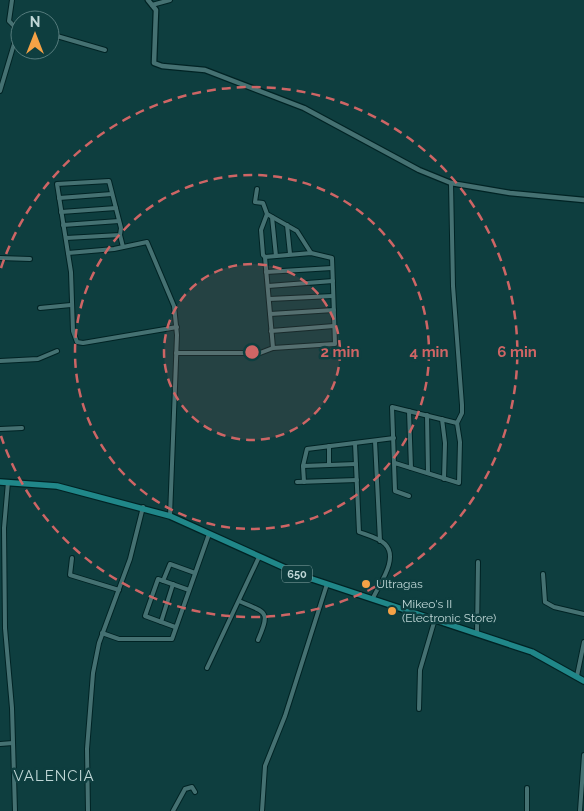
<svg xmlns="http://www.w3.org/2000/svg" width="584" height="811" viewBox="0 0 584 811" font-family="Raleway,sans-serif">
<rect width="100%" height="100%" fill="#0e3e3f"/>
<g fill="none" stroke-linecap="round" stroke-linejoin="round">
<defs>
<g id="minor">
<polyline points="152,5 170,0"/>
<polyline points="50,34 105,50"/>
<polyline points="0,91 17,34 15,27 9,21 12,0"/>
<polyline points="451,183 453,286 462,405 462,413 457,423"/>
<polyline points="257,189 255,202 263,203 267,214 297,231 311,253"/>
<polyline points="59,198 112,194"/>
<polyline points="61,212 116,208"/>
<polyline points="267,214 261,230 263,255 265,257 273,348"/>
<polyline points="272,217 276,256"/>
<polyline points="63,225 119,221"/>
<polyline points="287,225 290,254"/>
<polyline points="120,235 123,247"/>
<polyline points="66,238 120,235 121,228 109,181 57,184 71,272 73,331 77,342 83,343 177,327"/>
<polyline points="68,253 114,249 147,242 174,306 177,335 170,516"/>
<polyline points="0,258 30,259"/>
<polyline points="266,272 332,268"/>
<polyline points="268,286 333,281"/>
<polyline points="269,299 333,296"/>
<polyline points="40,308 71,305"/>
<polyline points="270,314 334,310"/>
<polyline points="271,331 334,326"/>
<polyline points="176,353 260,353 273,348 335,344 332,258 311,253 265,257"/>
<polyline points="0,361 38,359 57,351"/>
<polyline points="409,411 411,468"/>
<polyline points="427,415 428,473"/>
<polyline points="442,419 445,443 444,479"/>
<polyline points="0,429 22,428"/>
<polyline points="375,441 380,541"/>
<path d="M355 443 359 532C367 535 379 538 385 544 399 558 380 583 373 598"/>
<polyline points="329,446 329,465"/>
<polyline points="395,463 459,483 460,442 457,423 392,407 395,491 409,496"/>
<polyline points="303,466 356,464"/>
<polyline points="8,482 4,528 5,628 12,708 15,811"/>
<polyline points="297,482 357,480"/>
<polyline points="304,482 303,466 307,449 394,438"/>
<polyline points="72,558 70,575 119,590"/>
<polyline points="543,574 545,602 554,607 584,614"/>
<polyline points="163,581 170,564 195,573"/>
<path d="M239 601C266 613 271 610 258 640"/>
<polyline points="161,622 173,584"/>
<polyline points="175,627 145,616 158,579 189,590"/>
<polyline points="102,633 119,639 172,639 209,534"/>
<polyline points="477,634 478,562"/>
<polyline points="207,668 259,557"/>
<polyline points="577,676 584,642"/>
<polyline points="419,709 420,670 435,619"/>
<polyline points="0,744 13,743"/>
<polyline points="527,788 527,811"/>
<polyline points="88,811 87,749 93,673 99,643 130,559 143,507"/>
<polyline points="173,811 185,789 192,787 195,792"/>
<polyline points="262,811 265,766 285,716 327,584"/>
<polyline points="580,811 584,755"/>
</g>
<polyline id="tertiary" points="148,0 156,10 154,63 162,66 205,70 304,108 419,170 451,183 510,193 584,200"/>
<polyline id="primary" points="0,482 57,486 170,516 303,576 532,652 584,681"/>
</defs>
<use href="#minor" stroke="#002324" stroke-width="6"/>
<use href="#tertiary" stroke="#002324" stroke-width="7"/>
<use href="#primary" stroke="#002324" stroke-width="8"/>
<use href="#minor" stroke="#457172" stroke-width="4"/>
<use href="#tertiary" stroke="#457172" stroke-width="4.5"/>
<use href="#primary" stroke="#208789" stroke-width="5.5"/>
</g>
<circle cx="252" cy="352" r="88" fill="#ce6565" fill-opacity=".12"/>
<g fill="none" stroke="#ce6565" stroke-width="2.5" stroke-dasharray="9 6">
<circle cx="252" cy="352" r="88"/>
<circle cx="252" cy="352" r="177"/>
<path d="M1 268A265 265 0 1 1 1 436"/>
</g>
<g fill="#f5a246" stroke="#0e3e3f" stroke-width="2">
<circle cx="366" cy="584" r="5"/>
<circle cx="392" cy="611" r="5"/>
</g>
<g text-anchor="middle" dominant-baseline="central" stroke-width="5" stroke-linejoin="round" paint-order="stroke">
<rect fill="#0e3e3f" stroke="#8ba9a9" stroke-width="1" x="282" y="565.5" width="30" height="17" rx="4"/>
<g font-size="11" font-weight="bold" fill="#c0d7d7">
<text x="297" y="574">650</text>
</g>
<g font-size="12" fill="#c0d7d7" stroke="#0e3e3f" text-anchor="start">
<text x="376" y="584">Ultragas</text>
<text x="402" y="604">Mikeo's II<tspan x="402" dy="14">(Electronic Store)</tspan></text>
</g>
<g font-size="15" letter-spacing="1" fill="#c0d7d7" stroke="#0e3e3f">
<text x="54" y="776">VALENCIA</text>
</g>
</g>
<circle cx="252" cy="352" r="8" fill="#ce6565" stroke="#0e3e3f" stroke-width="2.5"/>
<g font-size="15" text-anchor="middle" font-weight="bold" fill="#ce6565" stroke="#0e3e3f" stroke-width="5" stroke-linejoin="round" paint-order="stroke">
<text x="340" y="357">2 min</text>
<text x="429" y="357">4 min</text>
<text x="517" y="357">6 min</text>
</g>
<g transform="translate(35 35)"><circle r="24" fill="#0e3e3f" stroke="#557b7c"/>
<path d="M0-4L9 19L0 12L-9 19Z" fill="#f5a246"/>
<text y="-8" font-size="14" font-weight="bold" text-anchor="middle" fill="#c0d7d7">N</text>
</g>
</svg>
